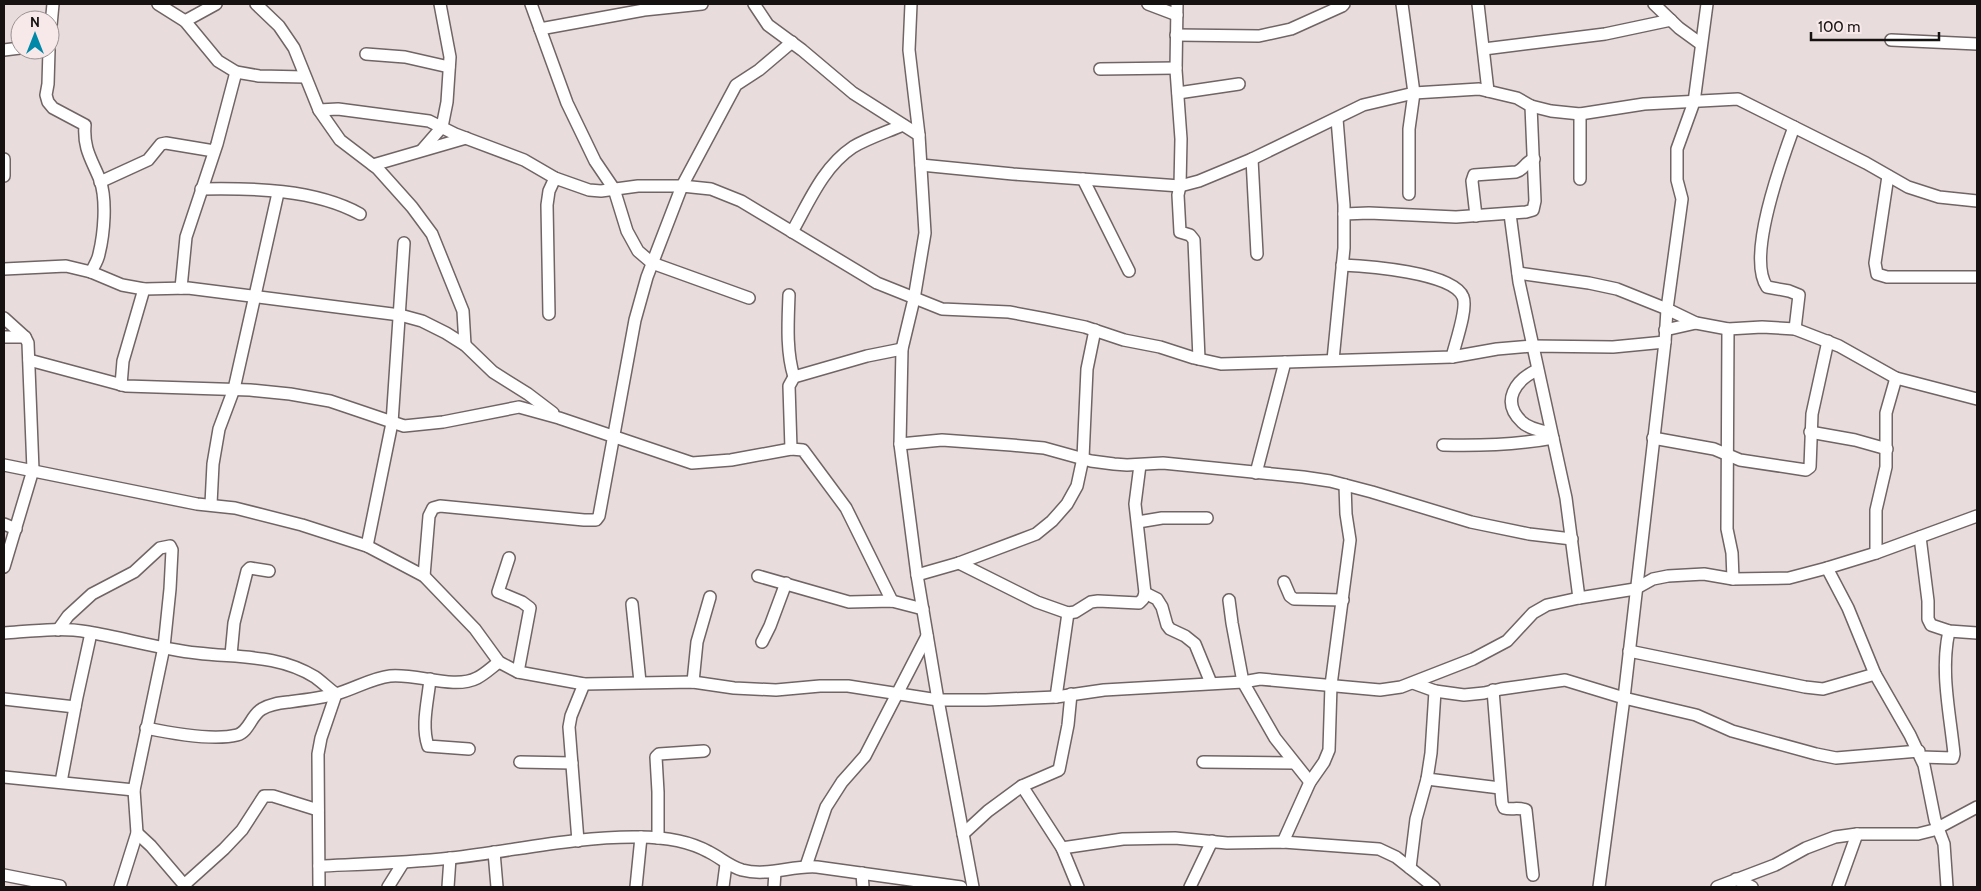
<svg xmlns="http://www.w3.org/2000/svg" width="1981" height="891" viewBox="0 0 1981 891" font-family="Cabin,sans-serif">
<rect width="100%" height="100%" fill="#e9dcdd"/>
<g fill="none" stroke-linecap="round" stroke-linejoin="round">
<defs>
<g id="minor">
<polyline points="158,4 185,21 218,61 236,72 259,76 305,77"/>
<polyline points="256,4 279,26 294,48 319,110 340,140 378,169 412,207 432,234 463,311 465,345"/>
<polyline points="531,4 567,103 595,161 614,189 627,231 638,251 652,263 749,298"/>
<polyline points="754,4 768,25 802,50 853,93 919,135"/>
<polyline points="911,4 909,50 919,135 925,233 914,299 902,349 900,444 917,575 938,700 973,887"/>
<polyline points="1148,4 1177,15"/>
<polyline points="1177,4 1176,70 1181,139 1180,186 1178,195 1180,232 1190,235 1194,240 1199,359"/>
<polyline points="1402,4 1414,93 1409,129 1409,194"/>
<polyline points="1478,4 1488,91"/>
<polyline points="1654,4 1679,28 1701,44"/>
<polyline points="185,21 216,4"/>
<polyline points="540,29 644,10 702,4"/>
<polyline points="1176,35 1259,36 1291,29 1342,6 1344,4"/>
<polyline points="50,36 53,4"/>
<polyline points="1891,40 1977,44"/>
<polyline points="1484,49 1605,34 1671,20"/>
<polyline points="4,50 20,48"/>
<path d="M49 50 48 84 46 95 48 102 53 108 85 125C83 149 92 160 100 180 107 200 104 234 99 254 98 260 94 266 91 272"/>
<polyline points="366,54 405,57 449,67"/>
<polyline points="1100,69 1176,68"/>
<polyline points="1178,93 1239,84"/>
<polyline points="319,110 338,109 429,121 455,134 524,160 555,178 589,190 601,191 638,186 682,186 711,189 741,201 877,283 942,309 1009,312 1046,319 1085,327 1124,340 1160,347 1194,358 1221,364 1452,357 1497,349 1532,346 1613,347 1665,342"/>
<polyline points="1580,114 1580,179"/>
<path d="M1794 127C1782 160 1746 257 1767 287L1789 291 1799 295 1795 329"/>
<polyline points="422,150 442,127 447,102 450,57 440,4"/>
<polyline points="4,159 4,176"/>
<polyline points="1252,159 1257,254"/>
<polyline points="373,165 466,138"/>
<polyline points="921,165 1013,174 1180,186 1199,181 1252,159 1363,105 1414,93 1479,89 1517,98 1531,106 1551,111 1580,114 1644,104 1738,99 1866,163 1908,187 1939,197 1977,201"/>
<polyline points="1888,176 1875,263 1877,274 1887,277 1977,277"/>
<polyline points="1083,179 1129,271"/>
<polyline points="100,182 148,160 161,144 166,143 214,151"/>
<path d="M201 189C252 188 315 189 360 214"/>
<polyline points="1344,214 1369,213 1456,217 1526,212 1533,210 1535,201 1531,106"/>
<polyline points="1510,214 1519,282 1566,498 1579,598"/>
<path d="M1476 216 1472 181 1474 175 1516 172C1524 170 1525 162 1534 159"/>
<path d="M792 232C809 202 823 167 853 147 868 138 887 132 903 125"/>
<path d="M1342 265C1366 266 1453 272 1463 297 1468 308 1455 344 1452 357"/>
<polyline points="4,269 66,266 91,272 122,285 144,289 188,288 400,315 422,321 446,333 465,345 493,372 528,394 553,413"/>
<polyline points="1518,273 1589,283 1617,289 1667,309 1696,323 1728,329 1762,327 1795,329 1839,346 1896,378 1977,399"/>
<polyline points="181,288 186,237 217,144 236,72"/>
<path d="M789 295C788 322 786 351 794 377"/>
<polyline points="549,314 547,205 549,191 555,178"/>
<polyline points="4,318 25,337 28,343 33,470 4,567"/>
<polyline points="1728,329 1727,529 1732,553 1733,579"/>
<polyline points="1665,330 1696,323"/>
<polyline points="4,337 25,337"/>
<polyline points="29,360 126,386 250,390 290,394 330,401 404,426 443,422 519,407 559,418 692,463 731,460 791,449 803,450 846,508 892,601"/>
<polyline points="1333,360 1344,248 1344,205 1337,119"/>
<path d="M1537 370C1516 380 1500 401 1522 422 1529 429 1542 431 1551 433"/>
<polyline points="121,385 123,361 144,289"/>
<polyline points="1810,432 1855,440 1887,449"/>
<polyline points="1653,438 1714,449 1740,460 1806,470 1810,467 1812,414 1828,341"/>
<polyline points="900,444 942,440 1011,445 1044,448 1091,461 1114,464 1127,465 1163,463 1303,477 1330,481 1372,492 1471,522 1529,534 1572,539"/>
<path d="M1443 445C1480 446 1516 445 1553 438"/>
<polyline points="791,449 789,386 794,377 867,356 902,349"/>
<polyline points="4,465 197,504 235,508 302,525 367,546 424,576 475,629 499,662 518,672 584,684 693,682 734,688 776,690 820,686 848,686 938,700 986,700 1056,697 1104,690 1243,682 1260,679 1380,690 1401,687 1473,659 1507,641 1533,613 1547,605 1579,598 1635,589 1653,579 1668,576 1704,574 1733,579 1789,578 1827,568 1876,553 1977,516"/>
<polyline points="1256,473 1285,362"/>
<polyline points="211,504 213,464 219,429 234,389 278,193"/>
<polyline points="1138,522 1162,518 1207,518"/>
<polyline points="4,524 16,529"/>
<polyline points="1920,537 1928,601 1928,619 1931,625 1949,631 1977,633"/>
<polyline points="367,546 392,423 404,243"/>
<polyline points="1876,553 1876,510 1886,467 1886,413 1896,378"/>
<polyline points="509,558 498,592 522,602 530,608 518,672"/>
<polyline points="959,563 1037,602 1068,613 1075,612 1091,602 1098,601 1139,603 1143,599 1145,593 1135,504 1140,465"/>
<polyline points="1827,568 1848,608 1875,674 1910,735 1924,765 1935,820 1944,844 1947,887"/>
<polyline points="917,575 959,563 1036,534 1052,521 1067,504 1077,486 1083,458 1087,369 1095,330"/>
<polyline points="424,576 429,516 433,508 440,506 584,520 596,520 599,516 635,320 647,277 682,186 736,85 759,70 792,42"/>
<polyline points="758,576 849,602 892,601 923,609"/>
<polyline points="1284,582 1290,596 1294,599 1343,600"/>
<polyline points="1145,593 1157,599 1162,607 1167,625 1170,629 1185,636 1195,644 1211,683"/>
<polyline points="1229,600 1232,623 1243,682 1275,738 1310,782"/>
<polyline points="632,604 640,682"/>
<polyline points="58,630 68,616 92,594 134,572 160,548 170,546 172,550 170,589 164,647 134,790 137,833 120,887"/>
<path d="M4 633C32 631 60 627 88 632 124 638 160 649 197 653 238 658 278 654 315 677 322 682 329 689 336 694L321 738 318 754 319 887"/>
<polyline points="762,642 770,626 786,583"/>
<polyline points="1629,651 1805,687 1823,689 1875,674"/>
<polyline points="231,655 234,623 247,571 250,568 269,571"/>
<path d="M430 679C428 701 421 725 428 746L469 749"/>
<polyline points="693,682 697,642 710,597"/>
<path d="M1493 690 1502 803 1504 808C1511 810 1519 807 1526 810L1533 875"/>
<polyline points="1435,691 1464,695 1484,693 1501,689 1565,680 1624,698 1696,715 1732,731 1816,754 1836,758 1919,751"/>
<polyline points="1056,697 1068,613"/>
<polyline points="4,699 75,707"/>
<path d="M146 728C170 733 213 741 237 735 249 732 251 715 262 709 270 704 279 703 288 702 304 700 321 698 336 694 354 689 372 678 390 676 416 673 454 690 477 678 485 674 492 667 499 662"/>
<path d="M1921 757 1953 758 1954 754C1950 713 1940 672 1949 631"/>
<polyline points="520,762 572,763"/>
<polyline points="1203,762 1294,763"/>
<polyline points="4,777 134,790"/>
<polyline points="1427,779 1500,788"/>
<polyline points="61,782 77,697 91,633"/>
<polyline points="1022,786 1062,848 1078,887"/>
<polyline points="137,833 151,846 186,887"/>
<polyline points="963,834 988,811 1022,786 1059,770 1068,725 1071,694"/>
<polyline points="658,838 658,792 656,757 659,754 704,751"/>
<polyline points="578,841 569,727 571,716 584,684"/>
<polyline points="1283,842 1310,782 1324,762 1329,750 1331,685 1350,540 1346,514 1345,485"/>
<polyline points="1062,848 1123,839 1175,838 1227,843 1283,842 1379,849 1396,857 1434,887"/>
<polyline points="494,852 497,887"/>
<path d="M319 866C363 864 407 863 451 858 514 851 576 836 639 837 662 837 689 841 709 852 721 858 729 866 742 870 768 877 792 865 817 867L961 887"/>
<polyline points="806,866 826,807 842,782 865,756 927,636"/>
<polyline points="1410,868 1416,819 1427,779 1431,753 1435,691 1413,683"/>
<polyline points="862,873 863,887"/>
<polyline points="4,875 60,886"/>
<polyline points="1736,879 1752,887"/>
<polyline points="184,885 224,849 242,830 264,796 273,796 318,810"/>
<polyline points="388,887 403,863"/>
<polyline points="448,887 450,858"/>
<polyline points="636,887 641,837"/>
<polyline points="723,887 726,864"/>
<polyline points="774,887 775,872"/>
<polyline points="1190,887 1212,841"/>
<polyline points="1599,887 1624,698 1665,342 1667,309 1682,199 1677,180 1677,149 1694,102 1707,4"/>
<polyline points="1717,887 1775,865 1806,848 1835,837 1857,834 1918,834 1934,830 1977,807"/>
<polyline points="1838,887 1857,834"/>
</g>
</defs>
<use href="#minor" stroke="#706465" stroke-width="14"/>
<use href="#minor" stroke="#fff" stroke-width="11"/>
</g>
<rect width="1981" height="891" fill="none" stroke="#161212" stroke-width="10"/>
<g transform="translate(35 35)"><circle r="24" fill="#f7e9ea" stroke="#9d9394"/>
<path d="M0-4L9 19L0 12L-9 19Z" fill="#0088a9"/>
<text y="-8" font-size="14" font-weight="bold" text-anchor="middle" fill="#161212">N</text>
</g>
<path d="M1811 32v8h128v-8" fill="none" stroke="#161212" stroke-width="2.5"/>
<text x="1818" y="32" font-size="15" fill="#161212" stroke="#f7e9ea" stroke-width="4" paint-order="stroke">100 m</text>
</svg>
